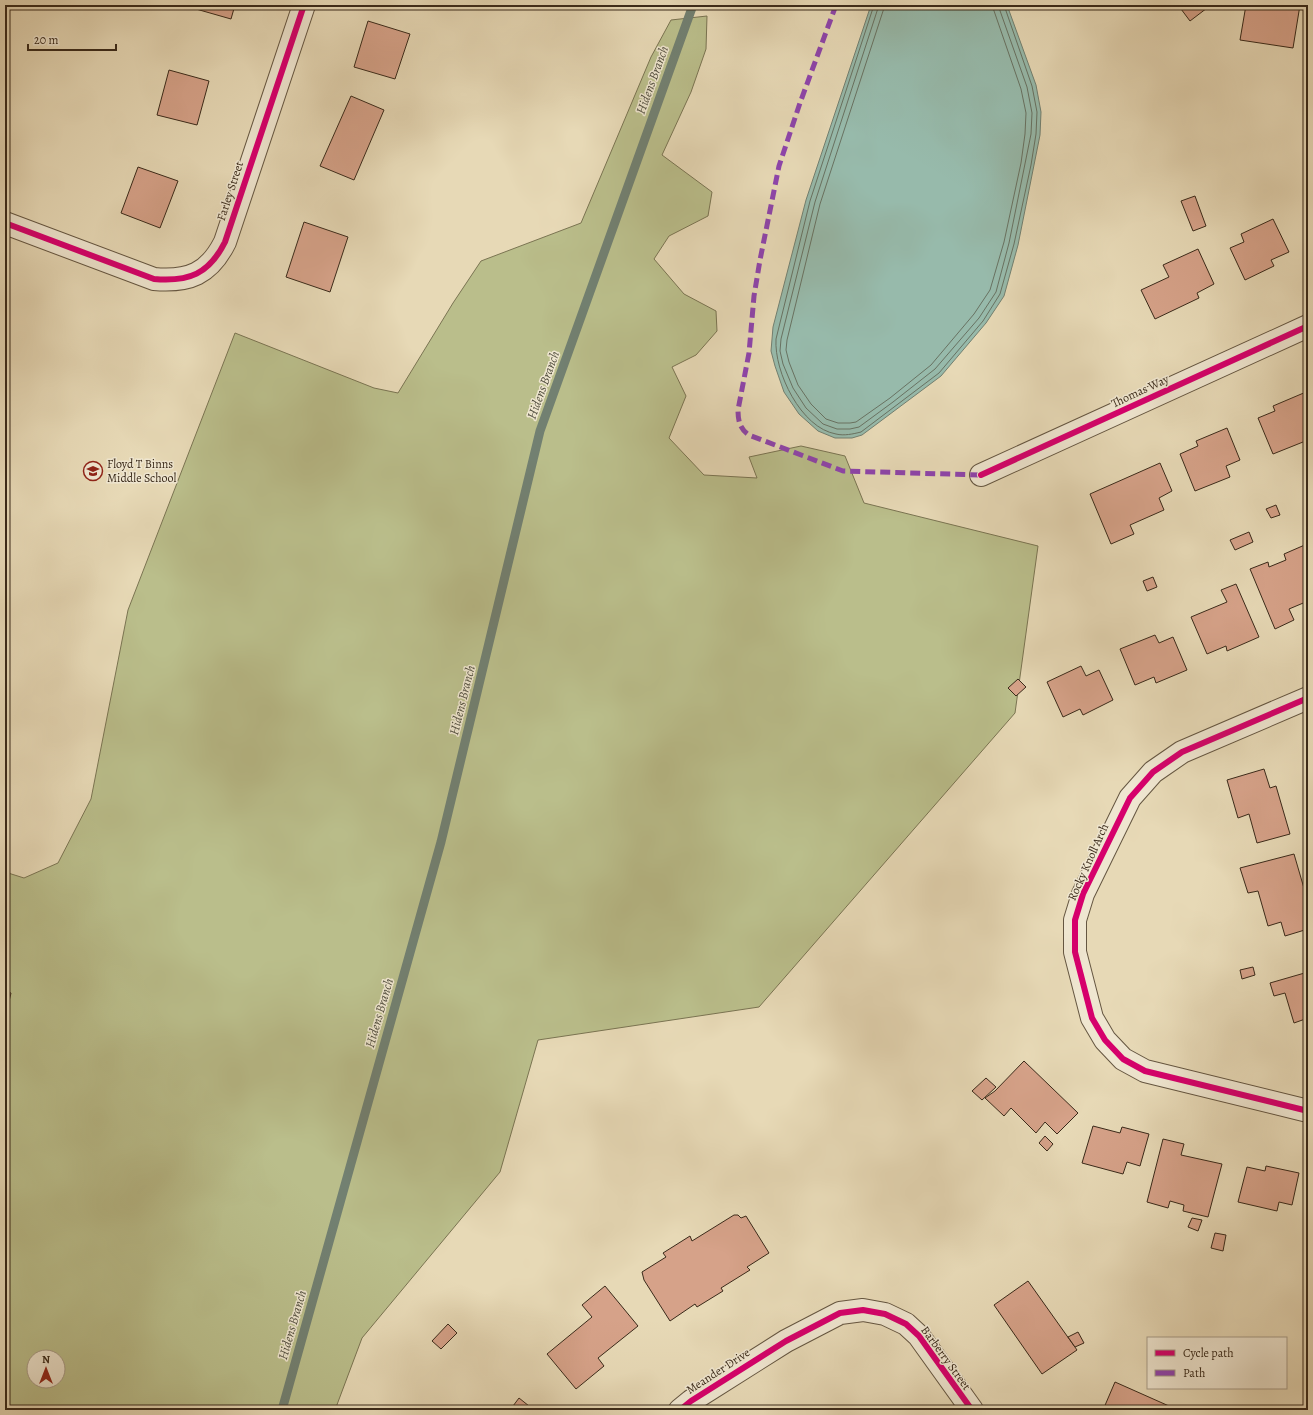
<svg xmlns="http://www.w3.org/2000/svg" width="1313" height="1415" viewBox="0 0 1313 1415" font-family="Alegreya,serif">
<rect width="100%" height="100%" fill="#e7d9b6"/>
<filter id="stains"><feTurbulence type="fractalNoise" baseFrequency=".005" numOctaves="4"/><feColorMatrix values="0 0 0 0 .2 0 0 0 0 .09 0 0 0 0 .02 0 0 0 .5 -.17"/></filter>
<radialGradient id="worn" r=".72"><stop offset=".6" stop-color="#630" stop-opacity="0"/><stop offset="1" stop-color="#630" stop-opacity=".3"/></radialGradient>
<path fill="#babe8b" stroke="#7a7452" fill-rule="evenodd" d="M707 16 706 49 691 92 662 155 712 192 708 216 669 236 654 259 684 294 716 311 717 331 696 355 672 367 686 396 669 438 704 475 757 478 749 457 801 446 845 456 864 503 1038 546 1015 713 759 1007 538 1040 500 1172 362 1338 335 1410H5V872L24 878 58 863 91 799 128 610 235 333 374 388 398 393 453 303 481 261 581 223 651 57 671 20ZM34 1357H58V1381H34Z"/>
<polygon fill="#97baab" stroke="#728071" points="871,5 1007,5 1036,85 1041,112 1040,135 1018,245 1004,296 986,323 941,376 862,435 852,438 835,438 818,431 799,414 784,392 775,366 771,351 773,327 806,200"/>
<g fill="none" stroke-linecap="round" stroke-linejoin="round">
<g stroke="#687262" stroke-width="1">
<path d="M874 5 810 201 776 339C774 372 801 428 836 434 844 436 853 434 861 432L939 373 983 321 1000 294 1014 244 1031 165 1036 134 1037 112 1032 86 1004 5"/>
<polyline points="879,5 815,202 781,339 780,351 783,364 793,388 806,408 823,424 837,429 850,429 859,427 893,402 935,369 979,318 996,292 1009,243 1031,134 1032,113 1027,87 998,5"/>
<polyline points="885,5 820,204 787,340 786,350 789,362 798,385 811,404 826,419 838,423 850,423 856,422 890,398 931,365 974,314 990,290 1004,242 1021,163 1025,134 1026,113 1021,89 992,5"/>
</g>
<polyline stroke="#728071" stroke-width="9" points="282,1410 441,842 540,431 693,5"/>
</g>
<g fill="#d6a289" stroke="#3a2a1a">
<polygon points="190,5 235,5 231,19 189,7"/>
<polygon points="1178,5 1211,5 1190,21"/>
<polygon points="1246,5 1300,5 1293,48 1240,40"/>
<polygon points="368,21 410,34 395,79 354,67"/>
<polygon points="169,70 209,81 197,125 157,115"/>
<polygon points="351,96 384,110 354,180 320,166"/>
<polygon points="138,167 178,181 160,228 121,213"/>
<polygon points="1195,196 1206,226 1193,231 1181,201"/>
<polygon points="1273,219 1289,252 1271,260 1274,266 1245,280 1230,248 1244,242 1241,234"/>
<polygon points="304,222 348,237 330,292 286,277"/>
<polygon points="1198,249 1214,284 1197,293 1199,298 1155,319 1141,290 1169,277 1163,265"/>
<polygon points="1306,392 1308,397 1308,430 1306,431 1308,440 1273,454 1258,418 1275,411 1273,406"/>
<polygon points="1227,428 1240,460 1226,466 1230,477 1195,491 1180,454 1198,446 1196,441"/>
<polygon points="1160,463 1172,491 1159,498 1164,510 1130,525 1134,534 1111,544 1090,494"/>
<polygon points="1276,505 1280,515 1271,518 1266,509"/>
<polygon points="1249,532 1253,542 1235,550 1230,540"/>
<polygon points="1307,544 1308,601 1289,609 1294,620 1275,629 1250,569 1268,562 1269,567 1286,560 1284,554"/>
<polygon points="1153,577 1157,587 1147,591 1143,581"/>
<polygon points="1236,584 1259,637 1227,651 1226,646 1207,654 1191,617 1227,602 1221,590"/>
<polygon points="1155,635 1159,643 1173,637 1187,670 1156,683 1154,677 1135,685 1120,649"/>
<polygon points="1081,666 1086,676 1099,670 1113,700 1083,715 1080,709 1063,717 1047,682"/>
<polygon points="1018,679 1026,687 1016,696 1008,688"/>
<polygon points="1264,769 1270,788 1276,786 1290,834 1257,843 1249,814 1238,818 1227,780"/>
<polygon points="1294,854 1308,902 1308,929 1285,936 1281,922 1268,926 1258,891 1248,893 1240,868"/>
<polygon points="1253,967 1255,975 1242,979 1240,970"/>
<polygon points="1308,972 1308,1018 1294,1023 1285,993 1274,996 1270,983"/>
<polygon points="5,991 11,993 5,1018"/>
<polygon points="1024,1061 1078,1113 1057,1134 1045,1122 1036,1133 1011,1108 1004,1116 985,1098 995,1091"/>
<polygon points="986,1078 996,1087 982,1100 972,1091"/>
<polygon points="1093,1126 1120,1133 1122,1127 1149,1134 1140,1166 1127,1162 1123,1174 1082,1163"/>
<polygon points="1045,1136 1053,1144 1047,1151 1039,1143"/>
<polygon points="1163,1139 1184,1144 1181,1155 1222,1164 1208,1217 1183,1211 1184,1205 1170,1201 1168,1208 1147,1202"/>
<polygon points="1266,1166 1299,1173 1292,1205 1279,1202 1277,1211 1238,1202 1247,1167 1265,1171"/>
<polygon points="734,1215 738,1215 741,1218 746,1216 769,1253 747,1267 750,1270 721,1288 723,1291 697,1307 695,1304 670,1321 644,1280 642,1272 666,1257 663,1253 690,1236 692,1241"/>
<polygon points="1192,1218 1202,1220 1198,1231 1188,1227"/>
<polygon points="1215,1233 1226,1235 1223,1251 1211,1248"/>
<polygon points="1028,1281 1077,1350 1042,1374 994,1305"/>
<polygon points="605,1286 638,1326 598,1358 604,1366 576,1389 547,1354 592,1317 582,1305"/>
<polygon points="448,1324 457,1333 441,1349 432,1341"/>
<polygon points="1078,1332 1084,1343 1075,1347 1068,1337"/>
<polygon points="1115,1382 1178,1410 1103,1410"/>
<polygon points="519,1398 534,1410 510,1410"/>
</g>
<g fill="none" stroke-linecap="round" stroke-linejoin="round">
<defs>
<g id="minor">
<path d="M5 223 154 279C189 282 209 274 225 242L304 5"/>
<polyline points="981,475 1308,326"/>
<polyline points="1308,698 1182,752 1153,772 1130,798 1083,894 1075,920 1075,952 1092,1018 1105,1040 1123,1059 1145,1071 1308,1111"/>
<polyline points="680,1410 691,1401 786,1341 840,1313 863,1310 885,1314 906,1324 919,1336 972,1410"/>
</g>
</defs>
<use href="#minor" stroke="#655641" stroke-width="24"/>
<use href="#minor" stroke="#efe6d0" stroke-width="22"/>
<path stroke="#8e44ad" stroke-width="5" stroke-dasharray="10 5" stroke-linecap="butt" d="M836 5 800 103 779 166 760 260 754 296 749 353 738 410C738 421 740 429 749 435L843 471 981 475"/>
<defs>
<g id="cycleway">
<path d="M5 223 154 279C189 282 209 274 225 242L304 5"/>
<polyline points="981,475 1308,326"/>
<polyline points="1308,698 1182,752 1153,772 1130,798 1083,894 1075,920 1075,952 1092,1018 1105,1040 1123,1059 1145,1071 1308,1111"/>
<polyline points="680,1410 691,1401 786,1341 840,1313 863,1310 885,1314 906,1324 919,1336 972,1410"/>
</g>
</defs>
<use href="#cycleway" stroke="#efe6d0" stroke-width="8"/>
<use href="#cycleway" stroke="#d6006c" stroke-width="6"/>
</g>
<defs>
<symbol id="school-ring" viewBox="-11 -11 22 22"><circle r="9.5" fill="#efe6d0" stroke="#8f2418" stroke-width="1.5"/><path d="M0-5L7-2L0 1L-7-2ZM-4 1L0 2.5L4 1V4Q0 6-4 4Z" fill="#8f2418"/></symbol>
</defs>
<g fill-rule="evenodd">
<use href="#school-ring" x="82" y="460" width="22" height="22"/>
</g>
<g text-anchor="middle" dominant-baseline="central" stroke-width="3" stroke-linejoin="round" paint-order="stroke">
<g font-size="12" fill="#3a2a1a" stroke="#efe6d0">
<text transform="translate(230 191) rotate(-72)">Farley Street</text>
<text transform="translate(1140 391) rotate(-25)">Thomas Way</text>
<text transform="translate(1088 862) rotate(-66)">Rocky Knoll Arch</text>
<text transform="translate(946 1358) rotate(54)">Barberry Street</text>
<text transform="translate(718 1371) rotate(-33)">Meander Drive</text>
</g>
<g font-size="12" fill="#3a2a1a" stroke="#efe6d0" text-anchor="start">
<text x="107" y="464">Floyd T Binns<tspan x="107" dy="14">Middle School</tspan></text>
</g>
<g font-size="13" font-style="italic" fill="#514e3e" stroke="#efe6d0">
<text transform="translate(652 80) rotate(-70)">Hidens Branch</text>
<text transform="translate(543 385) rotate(-70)">Hidens Branch</text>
<text transform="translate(462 700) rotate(-76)">Hidens Branch</text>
<text transform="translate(379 1013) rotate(-74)">Hidens Branch</text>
<text transform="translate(292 1325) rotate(-74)">Hidens Branch</text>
</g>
</g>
<rect width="1313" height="1415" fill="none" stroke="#e7d9b6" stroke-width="20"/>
<rect x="6" y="6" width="1301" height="1403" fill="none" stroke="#3a2a1a" stroke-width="2"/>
<rect x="10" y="10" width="1293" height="1395" fill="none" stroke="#3a2a1a"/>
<rect x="1147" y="1337" width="140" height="52" fill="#efe6d0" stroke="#a79b87"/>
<rect x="1155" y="1350" width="20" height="6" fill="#d6006c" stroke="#a79b87"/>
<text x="1183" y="1357" font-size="12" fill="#3a2a1a">Cycle path</text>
<rect x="1155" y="1370" width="20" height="6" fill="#8e44ad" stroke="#a79b87"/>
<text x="1183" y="1377" font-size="12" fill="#3a2a1a">Path</text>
<g transform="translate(46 1369)"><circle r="19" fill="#efe6d0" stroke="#a79b87"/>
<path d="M0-3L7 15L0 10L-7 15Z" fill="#8f2418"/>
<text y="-6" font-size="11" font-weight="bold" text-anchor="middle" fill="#3a2a1a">N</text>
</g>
<path d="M28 44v6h88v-6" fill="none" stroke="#3a2a1a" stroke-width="2"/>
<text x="34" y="44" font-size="12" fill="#3a2a1a" stroke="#efe6d0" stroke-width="3" paint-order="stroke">20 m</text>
<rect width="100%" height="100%" filter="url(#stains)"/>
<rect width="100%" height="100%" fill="url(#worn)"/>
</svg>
